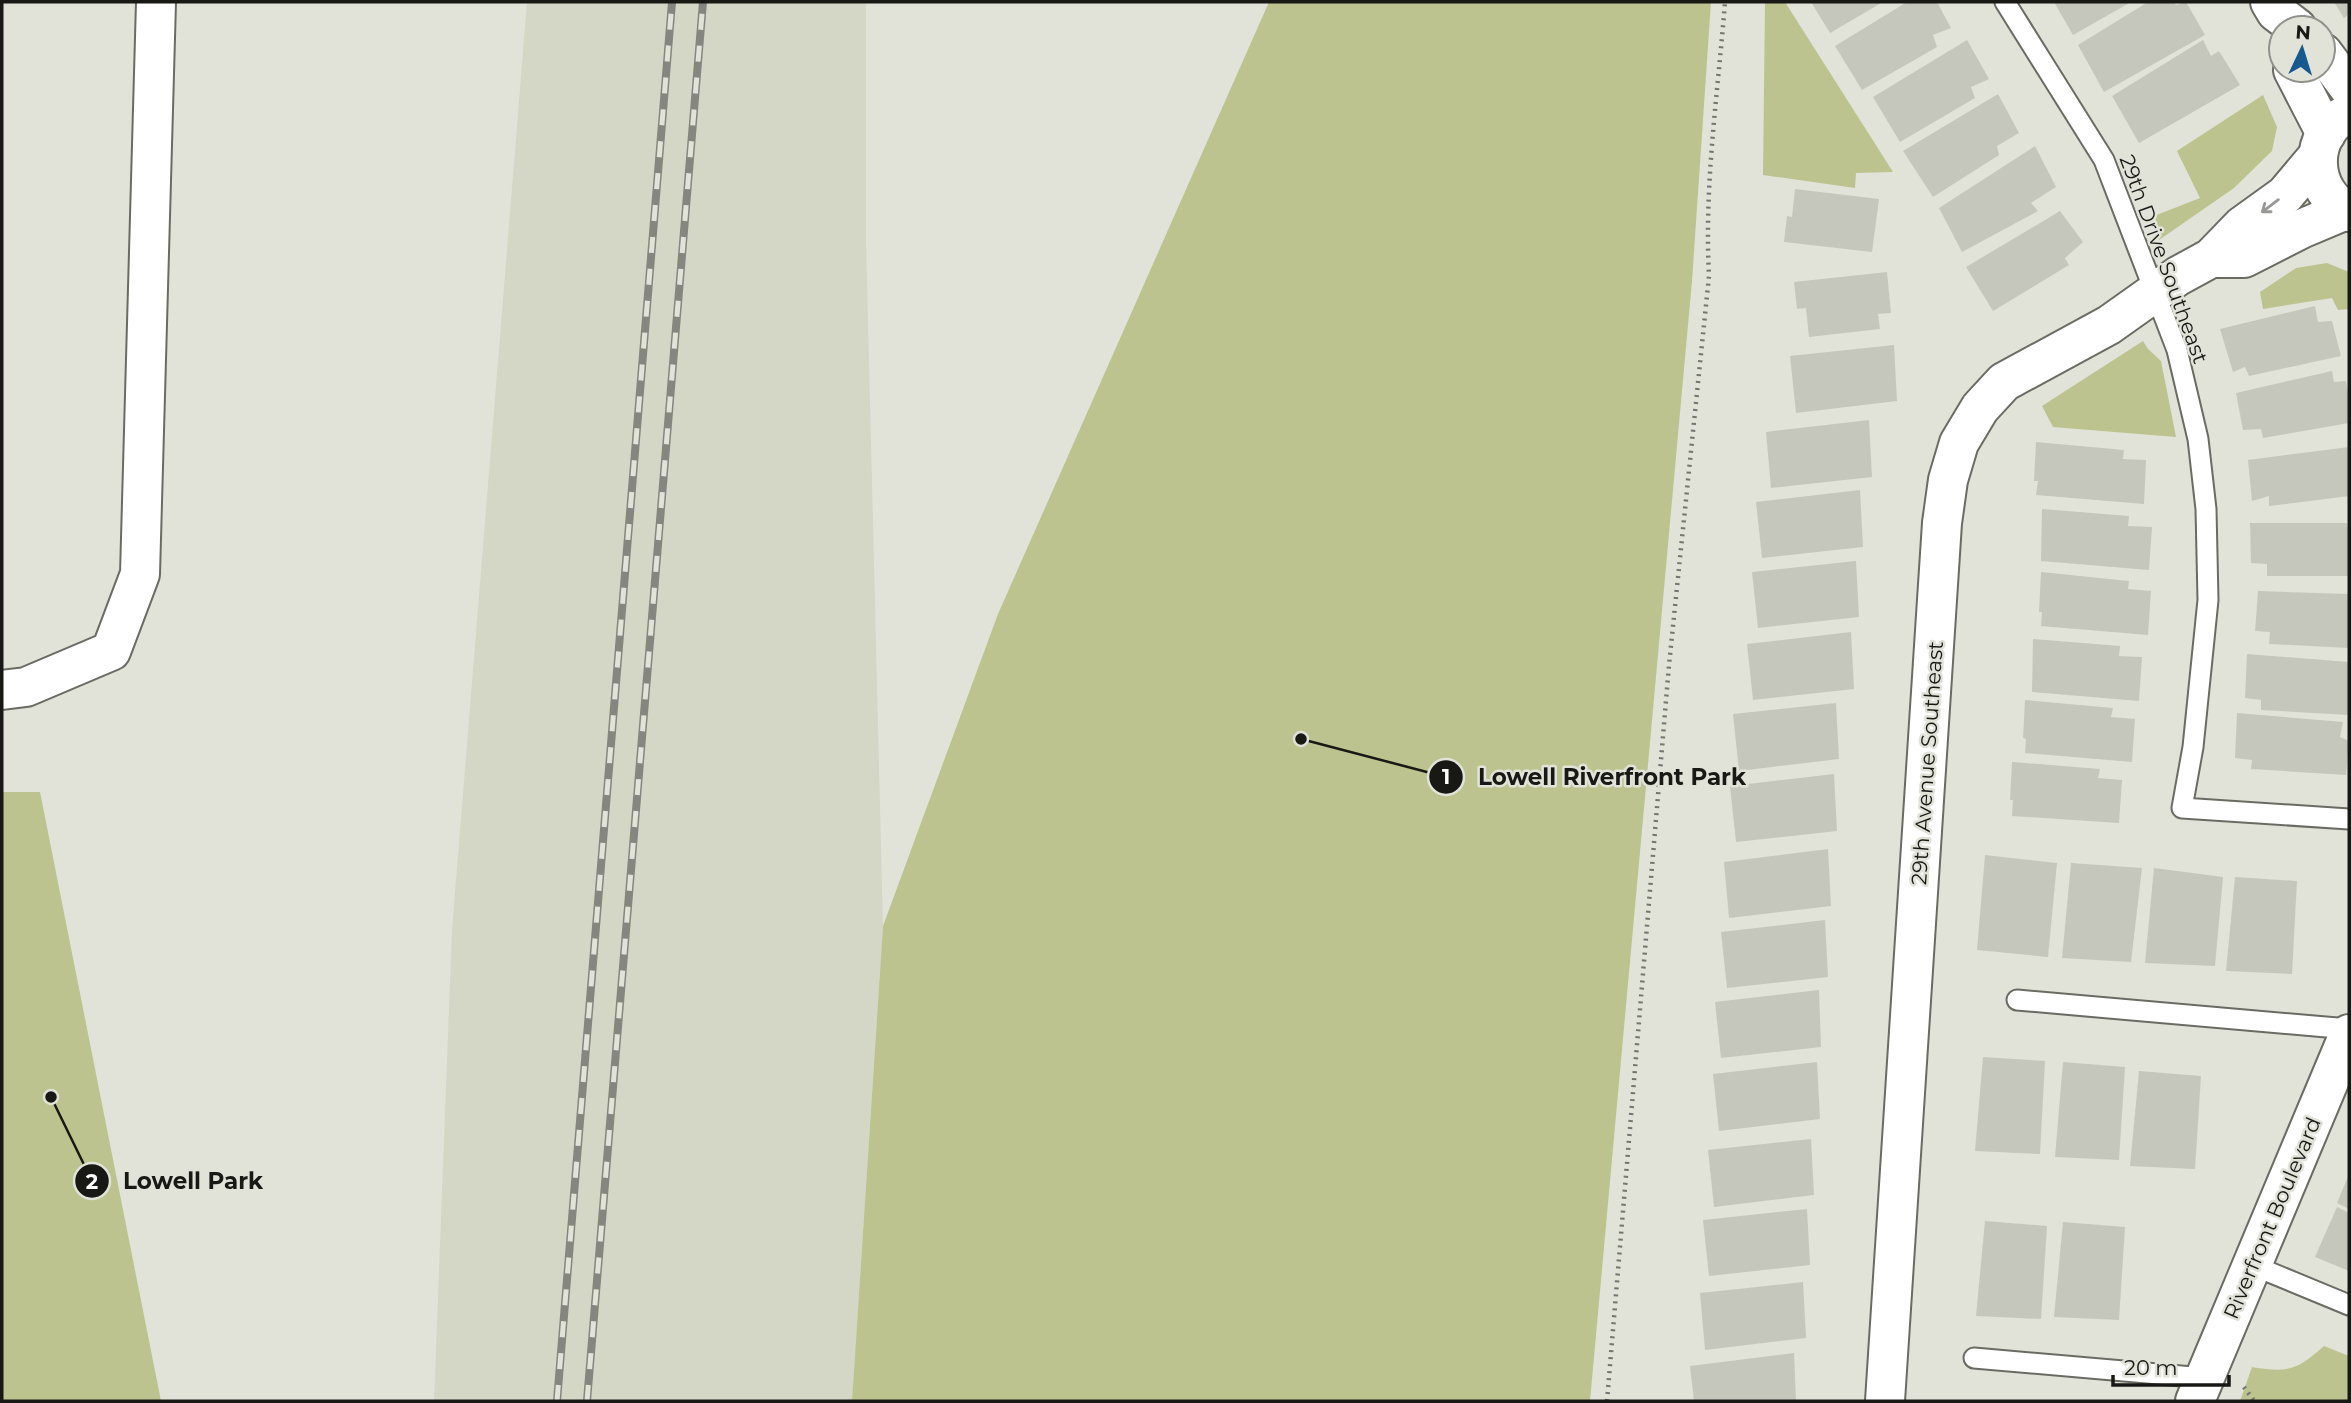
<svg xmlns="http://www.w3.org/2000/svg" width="2351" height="1403" viewBox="0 0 2351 1403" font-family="Montserrat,sans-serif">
<rect width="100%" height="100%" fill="#e1e3d9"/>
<polygon fill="#d4d7c6" points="527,2 866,2 866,240 883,926 852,1401 434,1401 452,930"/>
<g fill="#bcc38e">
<polygon points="1269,2 1711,2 1692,281 1590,1401 852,1401 883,926 998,614"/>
<polygon points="1765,2 1785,2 1893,172 1856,173 1855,188 1763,175"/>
<polygon points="2263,95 2277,127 2272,151 2234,188 2159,240 2154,216 2200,198 2177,151"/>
<polygon points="2327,263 2349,272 2349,309 2338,310 2332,298 2263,309 2260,292 2296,268"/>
<polygon points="2143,341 2148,349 2161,361 2176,437 2053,427 2042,406"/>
<polygon points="2,792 40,792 161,1401 2,1401"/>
<path d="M2324 1346 2349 1356V1401H2240L2252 1367C2289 1373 2297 1370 2324 1346Z"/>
</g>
<g fill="#c5c7bd">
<polygon points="1811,2 1883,2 1830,33"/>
<polygon points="1907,2 1937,2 1951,28 1933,35 1937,47 1862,90 1835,46"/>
<polygon points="2054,2 2131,2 2073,35"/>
<polygon points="2148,2 2174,2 2176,5 2186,2 2205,35 2104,92 2078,45"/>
<polygon points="2334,2 2349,2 2349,14 2344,18"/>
<polygon points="1967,40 1989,79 1971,87 1975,98 1900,142 1873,97"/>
<polygon points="2203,40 2211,56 2219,51 2240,85 2139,143 2112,96"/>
<polygon points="1998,94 2019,133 1997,146 1999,155 1933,197 1903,151"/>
<polygon points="2035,146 2056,187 2031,203 2038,211 1962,252 1939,208"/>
<polygon points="1795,189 1879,199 1872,252 1784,242 1787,216 1792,217"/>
<polygon points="2060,211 2083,242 2065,258 2069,265 1993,311 1966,267"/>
<polygon points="1887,272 1891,313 1878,314 1880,329 1809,337 1806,308 1797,309 1794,282"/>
<polygon points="2315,306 2318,322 2332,321 2341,356 2249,376 2245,367 2233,372 2220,329"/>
<polygon points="1894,345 1897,401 1796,413 1790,356"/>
<polygon points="2332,371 2334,382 2346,381 2349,398 2349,423 2263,438 2261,429 2243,430 2236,393"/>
<polygon points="1869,420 1872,477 1771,488 1766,432"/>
<polygon points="2036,442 2124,450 2123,459 2146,460 2144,504 2036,495 2038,481 2034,481"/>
<polygon points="2349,447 2349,496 2269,506 2269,496 2252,501 2248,460"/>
<polygon points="1860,490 1863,547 1762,558 1756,502"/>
<polygon points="2042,509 2129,516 2128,526 2152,527 2149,570 2041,561"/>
<polygon points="2250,523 2347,523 2349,533 2349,576 2267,576 2267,564 2251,563"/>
<polygon points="1856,561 1859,617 1758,628 1752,572"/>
<polygon points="2041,572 2129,581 2128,589 2151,591 2148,635 2041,626 2042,612 2039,612"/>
<polygon points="2258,591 2349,594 2349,648 2269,644 2270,632 2255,631"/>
<polygon points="1851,632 1854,689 1753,700 1747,644"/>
<polygon points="2033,639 2120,646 2119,656 2142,657 2139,701 2032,692"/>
<polygon points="2247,654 2349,662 2349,715 2261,710 2261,700 2245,698"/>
<polygon points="2025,700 2113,708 2111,717 2135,719 2132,762 2025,753 2026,739 2023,738"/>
<polygon points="1836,703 1839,759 1739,771 1733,714"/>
<polygon points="2237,713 2343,722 2340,737 2349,741 2346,775 2251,769 2252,760 2235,758"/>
<polygon points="2012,762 2100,769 2098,778 2122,780 2119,823 2012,816 2013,800 2010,800"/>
<polygon points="1834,774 1837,831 1736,842 1730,786"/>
<polygon points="1828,849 1831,906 1729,918 1724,862"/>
<polygon points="1985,855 2057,863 2048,957 1977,950"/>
<polygon points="2071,863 2142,868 2131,962 2062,958"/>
<polygon points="2154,868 2223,877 2215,966 2145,963"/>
<polygon points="2235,877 2297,881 2292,974 2226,971"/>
<polygon points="1825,920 1828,977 1727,988 1721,932"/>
<polygon points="1819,990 1821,1047 1721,1058 1715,1002"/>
<polygon points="1983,1057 2045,1061 2040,1154 1975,1151"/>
<polygon points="1817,1062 1820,1119 1719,1131 1713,1074"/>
<polygon points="2063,1062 2125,1067 2119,1160 2055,1157"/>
<polygon points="2139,1071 2201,1076 2195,1169 2130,1166"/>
<polygon points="1811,1139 1814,1195 1714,1207 1708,1150"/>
<polygon points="2349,1174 2349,1209 2337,1203"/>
<polygon points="2337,1207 2349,1213 2349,1271 2315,1257"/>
<polygon points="1807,1209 1810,1265 1709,1276 1703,1220"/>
<polygon points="1985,1221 2047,1226 2041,1319 1976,1316"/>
<polygon points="2063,1222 2125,1227 2119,1320 2054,1317"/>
<polygon points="1803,1282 1806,1338 1705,1350 1700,1293"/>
<polygon points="1794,1353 1796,1401 1694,1401 1690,1366"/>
</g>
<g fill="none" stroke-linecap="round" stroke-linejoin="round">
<defs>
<g id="service">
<polyline points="2005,2 2104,160 2177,350 2198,439 2206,509 2208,600 2193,747 2182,808 2349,819"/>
<polyline points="2017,1000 2349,1029"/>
<polyline points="2252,1265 2349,1305"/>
<polyline points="1974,1358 2204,1378"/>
</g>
<g id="minor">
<polyline points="2211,258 2244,258 2301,229 2346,210"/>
<polyline points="2,690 26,687 111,651 140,574 156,2"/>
<polyline points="1885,1401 1942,523 1948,480 1959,443 1980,408 2004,382 2109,325 2178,276 2211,258 2242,226 2285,195 2317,157"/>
<polyline points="2195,1401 2349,1034"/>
</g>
<g id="tertiary">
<polyline points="2270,2 2276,12 2297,28"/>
<polyline points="2323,53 2349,88"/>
<polyline points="2293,70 2326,134"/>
<path d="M2349 113C2307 132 2308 192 2349 212"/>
</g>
</defs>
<use href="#service" stroke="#6a6b62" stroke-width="23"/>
<use href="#minor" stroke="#6a6b62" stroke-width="42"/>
<use href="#tertiary" stroke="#6a6b62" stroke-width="42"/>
<g stroke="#74756f" stroke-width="4.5" stroke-dasharray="2 5" stroke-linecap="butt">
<polyline points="2244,1387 2254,1401"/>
<path d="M1607 1401 1669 665 1709 276C1704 184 1718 93 1725 2"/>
</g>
<use href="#service" stroke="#fff" stroke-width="19"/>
<use href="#minor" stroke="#fff" stroke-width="38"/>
<use href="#tertiary" stroke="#fff" stroke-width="38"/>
<defs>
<g id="rail">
<polyline points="557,1401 672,2"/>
<polyline points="587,1401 703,2"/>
</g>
</defs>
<use href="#rail" stroke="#85867f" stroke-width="8"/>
<use href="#rail" stroke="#e1e3d9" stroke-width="5" stroke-dasharray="16" stroke-linecap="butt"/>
</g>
<defs><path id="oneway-shaft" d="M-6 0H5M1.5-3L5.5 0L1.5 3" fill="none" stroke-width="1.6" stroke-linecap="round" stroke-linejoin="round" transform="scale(1.75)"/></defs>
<use stroke="#979896" href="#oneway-shaft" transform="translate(2270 206) rotate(143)"/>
<g text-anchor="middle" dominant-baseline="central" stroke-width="5" stroke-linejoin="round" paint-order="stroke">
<g font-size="21" fill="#181915" stroke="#e1e3d9">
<text transform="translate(2164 259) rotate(70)">29th Drive Southeast</text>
<text transform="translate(1927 763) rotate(-86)">29th Avenue Southeast</text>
<text transform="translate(2272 1218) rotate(-67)">Riverfront Boulevard</text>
</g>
</g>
<path fill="none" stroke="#181915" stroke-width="2.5" d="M1301 739L1446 777M51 1097L92 1181"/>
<g fill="#181915" stroke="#e1e3d9" stroke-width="2.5">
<circle cx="1301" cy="739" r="7"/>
<circle cx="51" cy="1097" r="7"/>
<circle cx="1446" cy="777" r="18"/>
<circle cx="92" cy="1181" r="18"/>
</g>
<g font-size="21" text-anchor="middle" font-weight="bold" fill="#fff">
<text x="1446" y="784">1</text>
<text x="92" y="1189">2</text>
</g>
<g font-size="23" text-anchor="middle" font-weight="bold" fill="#181915" stroke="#e1e3d9" stroke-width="5" stroke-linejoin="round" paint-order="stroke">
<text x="1612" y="785">Lowell Riverfront Park</text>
<text x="193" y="1189">Lowell Park</text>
</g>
<rect width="2351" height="1403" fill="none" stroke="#181915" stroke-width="7"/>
<g transform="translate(2302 49) rotate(4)"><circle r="33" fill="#e1e3d9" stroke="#91928b" stroke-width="2"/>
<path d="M0-5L12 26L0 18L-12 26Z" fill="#16598e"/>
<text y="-10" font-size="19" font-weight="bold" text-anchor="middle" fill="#181915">N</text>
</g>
<path d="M2113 1375v10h116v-10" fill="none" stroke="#181915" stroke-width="3.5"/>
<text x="2124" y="1375" font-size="21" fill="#181915" stroke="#e1e3d9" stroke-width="5" paint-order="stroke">20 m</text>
</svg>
